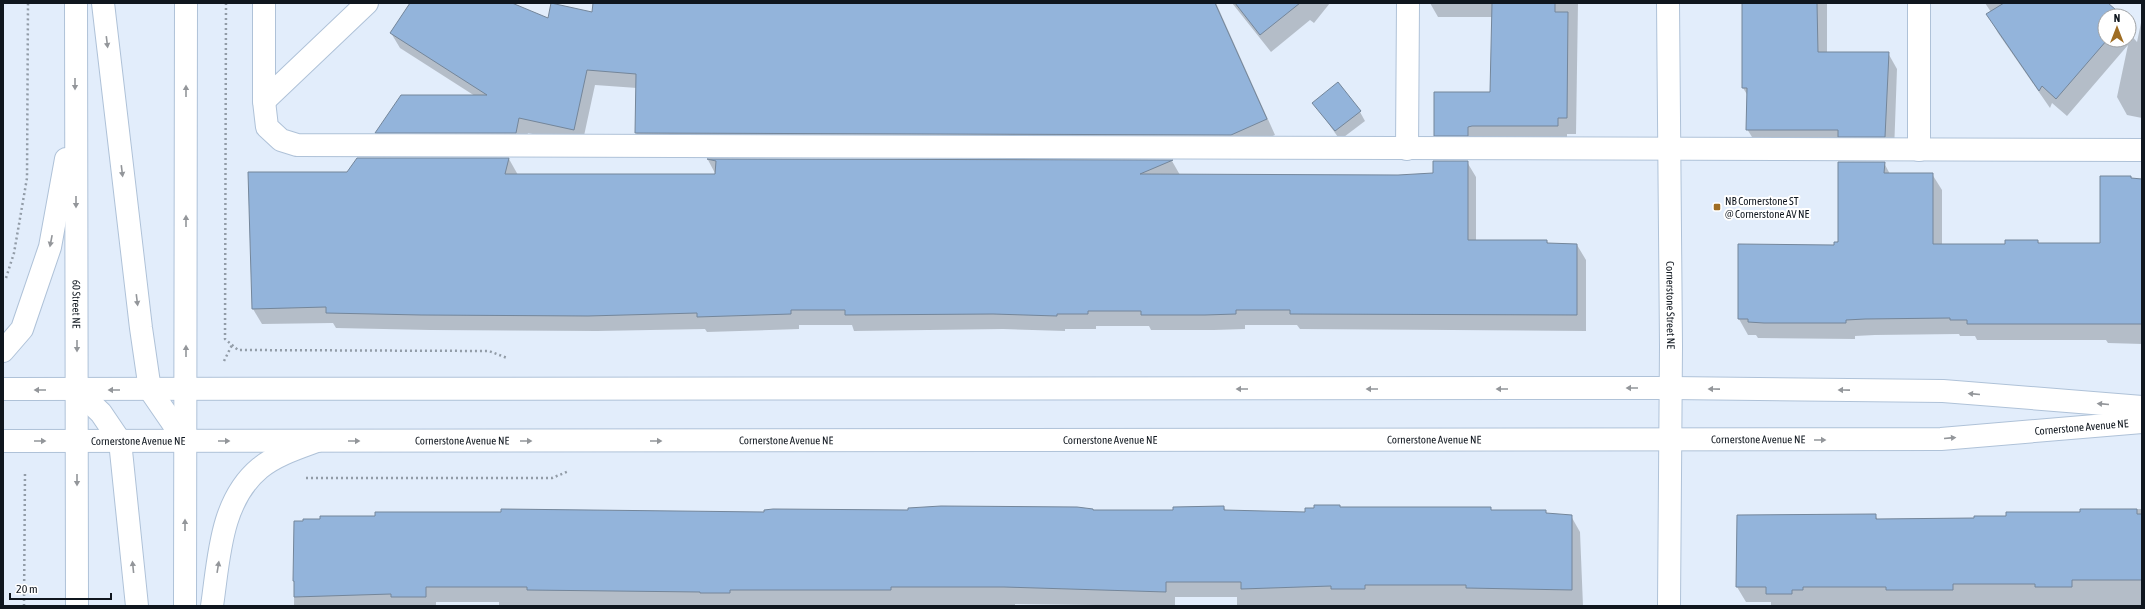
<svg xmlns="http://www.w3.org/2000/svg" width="2145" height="609" viewBox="0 0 2145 609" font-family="'Asap Condensed',sans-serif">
<rect width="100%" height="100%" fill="#e2edfb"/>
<g fill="#0003">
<polygon points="411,3 510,3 548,20 593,14 594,3 1216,3 1275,135 1240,150 645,148 636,133 637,88 595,85 582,145 528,133 524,148 384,148 376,133 475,96 400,48 391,33"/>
<polygon points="1232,3 1330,3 1314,23 1310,20 1271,52"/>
<polygon points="1430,3 1578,3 1576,134 1567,134 1567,142 1444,152 1435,135 1491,93 1493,17 1438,17"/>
<polygon points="1742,3 1827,3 1827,53 1888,53 1897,69 1894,152 1757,145 1747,129 1748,96 1743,88"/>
<polygon points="1985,3 2106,3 2119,16 2105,16 2105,40 2129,40 2129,33 2137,42 2142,18 2142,118 2127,115 2117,97 2128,45 2067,116 2052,103 2050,108 1998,33 1988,15 1991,12"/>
<polygon points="1314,103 1360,112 1365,121 1340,140"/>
<polygon points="358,159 509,159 518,175 716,175 708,160 1172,161 1180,175 1398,176 1434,174 1467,162 1476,177 1476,241 1547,241 1548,244 1577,245 1586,260 1586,331 1300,329 1297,325 1245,325 1245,329 1214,330 1151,330 1149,326 1096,326 1096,329 1065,329 1065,331 1003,329 854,331 852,325 799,325 799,329 707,332 705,329 597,331 430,330 336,328 333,323 262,324 253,309"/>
<polygon points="1884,163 1890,174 1932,174 1942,190 1942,245 2006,245 2038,241 2039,244 2101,244 2131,177 2132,179 2142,180 2142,344 2108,343 2106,340 1977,340 1975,336 1960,336 1959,334 1875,335 1855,336 1855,339 1758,338 1756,335 1748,335 1739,319 1739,245 1835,246"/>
<polygon points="1224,507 1226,511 1306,513 1341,508 1490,508 1492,511 1545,511 1547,514 1571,516 1580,532 1583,606 1237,606 1237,597 1175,597 1175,606 1015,604 1015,606 499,606 499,602 436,602 436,606 294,606 295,522 909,511 1093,509 1094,511 1174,511"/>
<polygon points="2142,509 2142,606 1771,606 1771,602 1746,602 1737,587 1875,515 1878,520 1975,518 2080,513 2081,510"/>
</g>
<g fill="#93b4db" stroke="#74869a">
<polygon points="410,3 512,3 548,18 551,3 592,12 593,3 1215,3 1267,119 1231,135 635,133 636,74 587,70 574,130 519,118 516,133 375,133 401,95 487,95 390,33"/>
<polygon points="1235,3 1300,3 1260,35"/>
<polygon points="1492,3 1555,3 1555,12 1568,12 1567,118 1558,118 1558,126 1472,126 1468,127 1468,136 1434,136 1434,92 1490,92"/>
<polygon points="1742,3 1817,3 1818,52 1889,52 1885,137 1838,137 1838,130 1746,130 1747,88 1742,88"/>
<polygon points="2004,3 2108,3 2123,16 2105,16 2105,40 2107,40 2056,99 2042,86 2039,91 1986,14"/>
<polygon points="1338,82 1361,111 1335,131 1312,103"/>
<polygon points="357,158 509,158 505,174 715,174 716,161 707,159 1173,160 1140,174 1398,175 1433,173 1433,161 1468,161 1468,240 1547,240 1547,243 1577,244 1577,315 1290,314 1290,310 1236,310 1236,314 1205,315 1141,315 1141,311 1088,311 1088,314 1057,314 1057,316 993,314 845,315 845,310 791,310 791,314 697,317 697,313 588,316 421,315 326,313 326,307 252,309 248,172 347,172"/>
<polygon points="1838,162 1885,162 1884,173 1933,173 1933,244 2005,244 2005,240 2038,240 2038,243 2100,243 2100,176 2131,176 2131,178 2142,179 2142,324 1967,324 1967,320 1950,320 1950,318 1865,319 1846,320 1846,323 1764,323 1748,322 1748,319 1738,319 1738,244 1834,245 1834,242 1838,242"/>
<polygon points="1314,505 1340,505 1340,507 1491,507 1491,510 1546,510 1546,513 1572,515 1572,590 1466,588 1466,585 1365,585 1365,589 1331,589 1331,586 1241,589 1241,582 1166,582 1166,592 1004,587 891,587 891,590 730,590 730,593 700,593 700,592 527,590 527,587 426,587 426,597 391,597 391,594 294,597 294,581 293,581 294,521 303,521 303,519 320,519 320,516 375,516 375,512 501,512 501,509 764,512 764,510 773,509 908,510 908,508 941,506 1077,507 1093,509 1093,510 1173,510 1173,507 1224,506 1224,510 1305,512 1305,508 1314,508"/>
<polygon points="2080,509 2137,509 2137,514 2142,514 2142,580 2072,580 2072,587 2035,587 2035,584 1953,584 1953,590 1886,590 1886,587 1803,587 1803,590 1792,590 1792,594 1766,594 1766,587 1736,587 1737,515 1876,514 1876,519 1974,518 1974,516 2006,516 2006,512 2080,512"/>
</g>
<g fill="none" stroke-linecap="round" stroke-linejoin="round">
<defs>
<g id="minor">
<polyline points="264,3 264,101 267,127 281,140 297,145 2142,150"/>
<path id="s1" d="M1668 3 1671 346 1669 606"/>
<polyline points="1919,3 1919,150"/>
<polyline points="264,101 367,3"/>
<polyline points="1407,149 1408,3"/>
<polyline points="3,389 1671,388 1943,391 2142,407"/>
<path id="s2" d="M3 441 1941 439 2142 422"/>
</g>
<g id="major">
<path id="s3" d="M76 3 77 606"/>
<polyline points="103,3 141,328 150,390 185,441"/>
<polyline points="3,351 22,329 50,247 66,159"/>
<polyline points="77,390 101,413 120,441 137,606"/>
<polyline points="185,606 186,3"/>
<path d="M212 606C219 559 220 501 260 468 276 455 298 448 317 441"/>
</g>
</defs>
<use href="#minor" stroke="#afc2d8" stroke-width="24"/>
<use href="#major" stroke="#afc2d8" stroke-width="24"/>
<g stroke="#929ca7" stroke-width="2.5" stroke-dasharray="2 3" stroke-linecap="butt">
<polyline points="226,3 225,339 238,350 489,351 507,358"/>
<polyline points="6,278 14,253 27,178 28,3"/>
<polyline points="224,361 232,345"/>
<polyline points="306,478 552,478 569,471"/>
<polyline points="24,606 25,471"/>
</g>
<use href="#minor" stroke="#fff" stroke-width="22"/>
<use href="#major" stroke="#fff" stroke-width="22"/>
</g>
<defs><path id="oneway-solid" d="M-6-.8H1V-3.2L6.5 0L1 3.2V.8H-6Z"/></defs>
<g fill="#93969a">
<use href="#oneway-solid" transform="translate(107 42) rotate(83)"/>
<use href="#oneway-solid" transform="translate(75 84) rotate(90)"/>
<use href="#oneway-solid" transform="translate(186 91) rotate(-90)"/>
<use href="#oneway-solid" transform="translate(122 171) rotate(83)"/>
<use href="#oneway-solid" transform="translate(76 202) rotate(90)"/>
<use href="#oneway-solid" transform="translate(186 221) rotate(-90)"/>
<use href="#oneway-solid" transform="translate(51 241) rotate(101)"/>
<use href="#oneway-solid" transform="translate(137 300) rotate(83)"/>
<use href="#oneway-solid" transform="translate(77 346) rotate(90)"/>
<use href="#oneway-solid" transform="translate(186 351) rotate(-90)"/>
<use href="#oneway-solid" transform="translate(1632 388) rotate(180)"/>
<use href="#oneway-solid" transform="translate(1242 389) rotate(180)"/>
<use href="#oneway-solid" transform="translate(1372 389) rotate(180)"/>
<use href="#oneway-solid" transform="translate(1502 389) rotate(180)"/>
<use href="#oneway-solid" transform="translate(1714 389) rotate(-179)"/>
<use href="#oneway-solid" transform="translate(40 390) rotate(180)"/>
<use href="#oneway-solid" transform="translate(114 390) rotate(180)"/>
<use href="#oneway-solid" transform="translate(1844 390) rotate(-179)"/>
<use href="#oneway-solid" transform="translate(1974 394) rotate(-175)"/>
<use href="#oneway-solid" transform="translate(2103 404) rotate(-175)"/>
<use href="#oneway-solid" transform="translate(1950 438) rotate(-5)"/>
<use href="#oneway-solid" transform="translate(1820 440)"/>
<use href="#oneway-solid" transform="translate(40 441)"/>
<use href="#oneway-solid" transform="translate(224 441)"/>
<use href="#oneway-solid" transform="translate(354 441)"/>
<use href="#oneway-solid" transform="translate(526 441)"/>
<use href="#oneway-solid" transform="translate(656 441)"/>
<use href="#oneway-solid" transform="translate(77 480) rotate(90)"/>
<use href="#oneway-solid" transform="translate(185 525) rotate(-90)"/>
<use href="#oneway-solid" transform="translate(133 567) rotate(-96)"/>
<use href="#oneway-solid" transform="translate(218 567) rotate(-81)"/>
</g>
<rect fill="#9f6d23" stroke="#fff" stroke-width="1.5" x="1713" y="203" width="8" height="8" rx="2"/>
<g text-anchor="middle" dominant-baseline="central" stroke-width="4" stroke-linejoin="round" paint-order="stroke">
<g font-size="11" fill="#0f161e" stroke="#fff" text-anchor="start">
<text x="1725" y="201">NB Cornerstone ST<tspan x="1725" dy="13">@ Cornerstone AV NE</tspan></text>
</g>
<g font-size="11" fill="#0f161e" stroke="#fff">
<text stroke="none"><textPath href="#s3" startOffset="301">60 Street NE</textPath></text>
<text stroke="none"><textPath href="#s1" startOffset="302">Cornerstone Street NE</textPath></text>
<text stroke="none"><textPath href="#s2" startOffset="2079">Cornerstone Avenue NE</textPath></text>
<text stroke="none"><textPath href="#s2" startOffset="1755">Cornerstone Avenue NE</textPath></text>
<text stroke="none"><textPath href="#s2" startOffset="135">Cornerstone Avenue NE</textPath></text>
<text stroke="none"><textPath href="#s2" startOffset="459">Cornerstone Avenue NE</textPath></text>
<text stroke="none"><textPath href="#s2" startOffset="783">Cornerstone Avenue NE</textPath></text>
<text stroke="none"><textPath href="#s2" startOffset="1107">Cornerstone Avenue NE</textPath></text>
<text stroke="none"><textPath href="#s2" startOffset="1431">Cornerstone Avenue NE</textPath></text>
</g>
</g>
<rect width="2145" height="609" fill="none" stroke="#0f161e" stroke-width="8"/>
<g transform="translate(2117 28)"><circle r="19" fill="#ffffff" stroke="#9fa2a5"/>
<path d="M0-3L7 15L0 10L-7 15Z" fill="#9f6d23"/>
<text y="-6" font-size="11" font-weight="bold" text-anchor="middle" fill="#0f161e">N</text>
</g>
<path d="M10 593v6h101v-6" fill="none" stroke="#0f161e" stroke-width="2"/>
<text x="16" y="593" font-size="12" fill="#0f161e" stroke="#ffffff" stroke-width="3" paint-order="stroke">20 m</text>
</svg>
